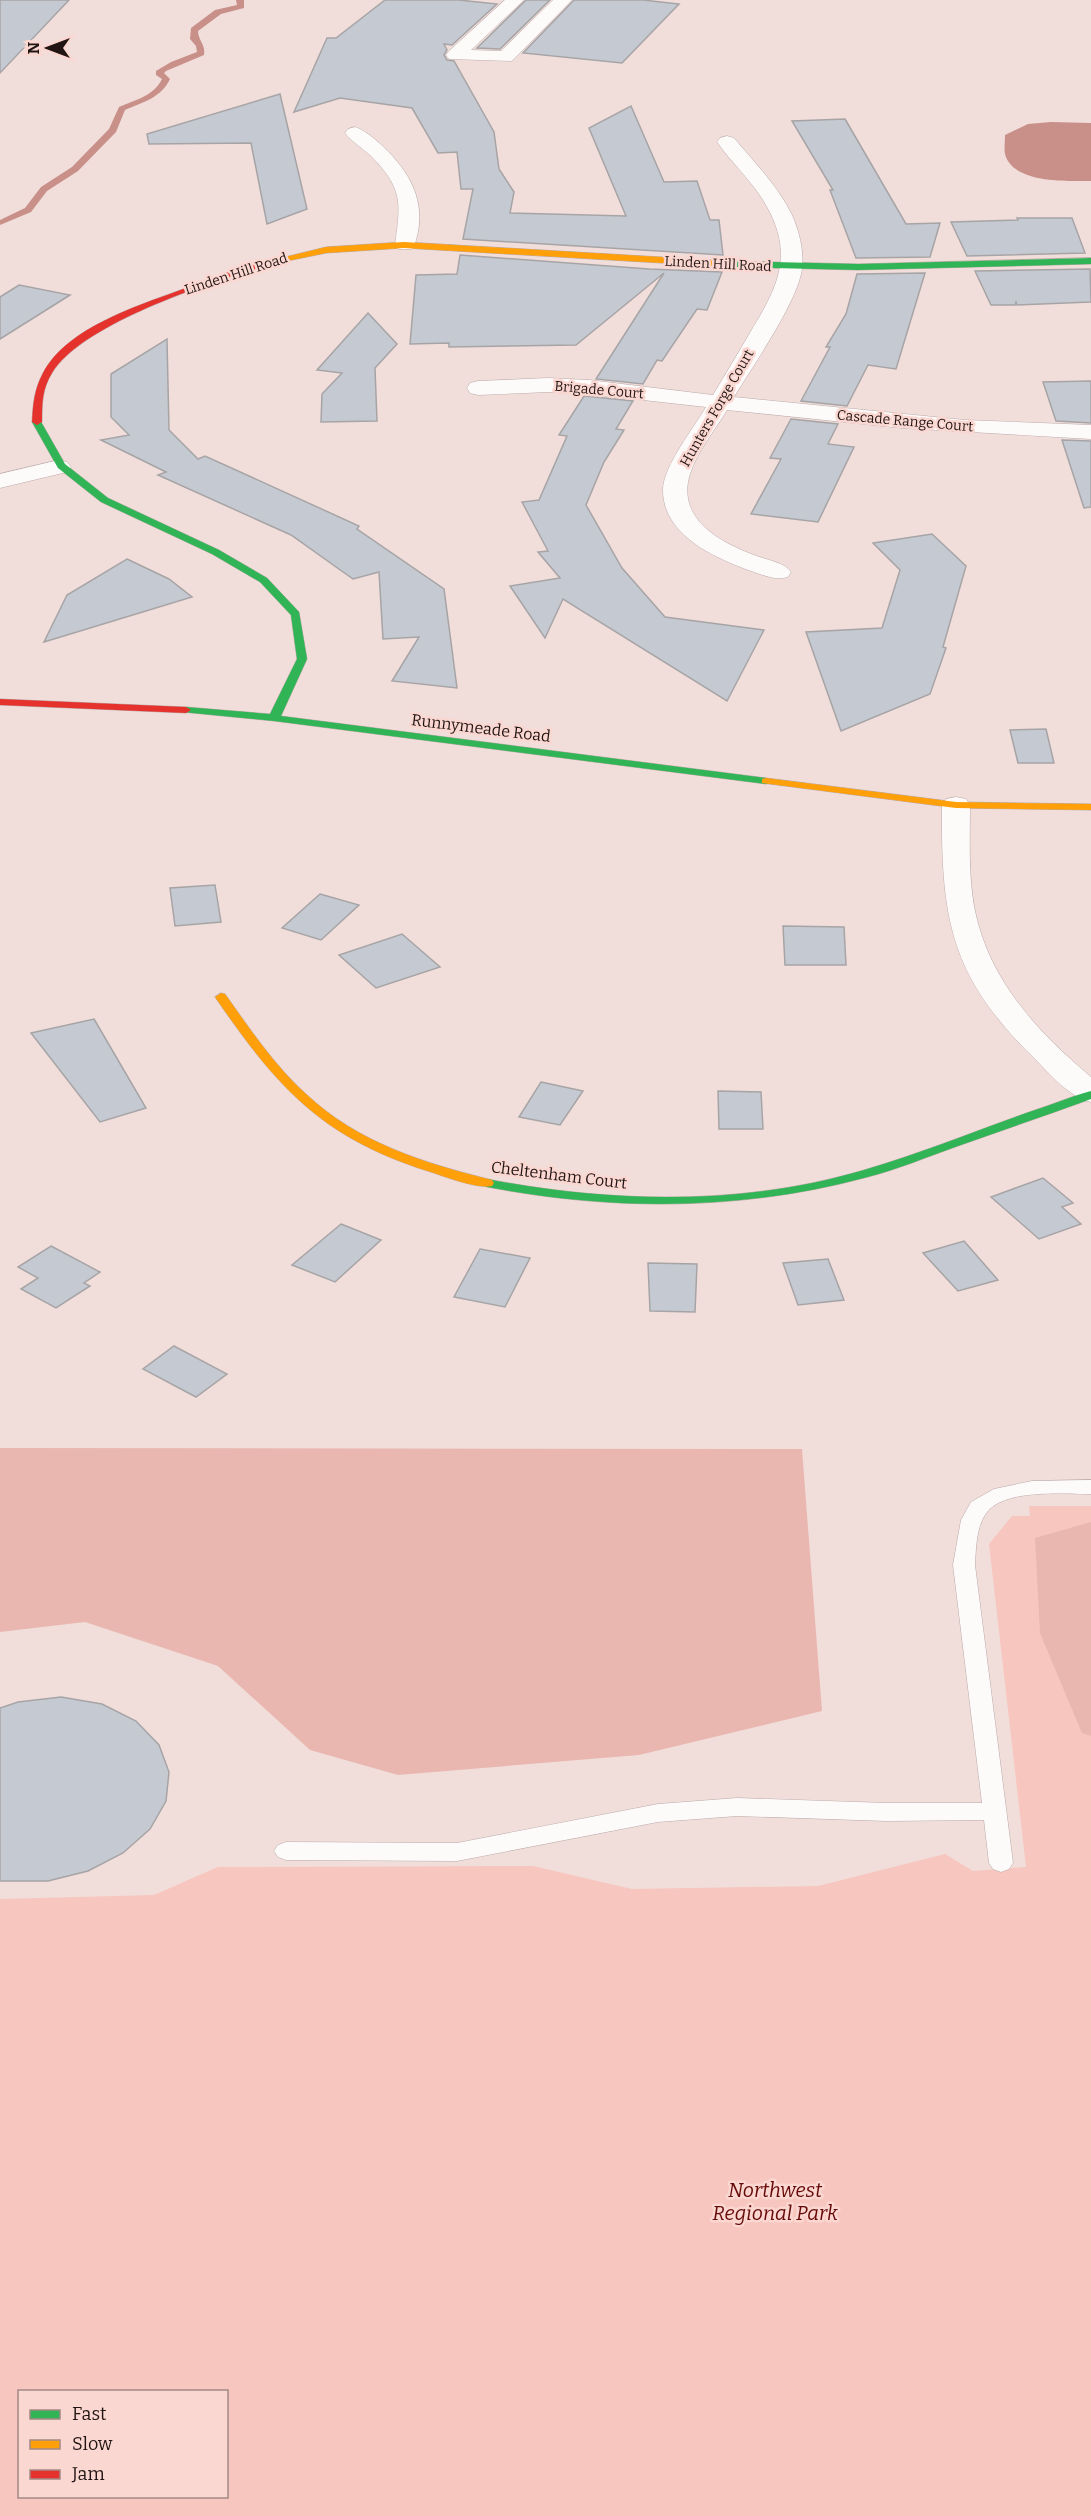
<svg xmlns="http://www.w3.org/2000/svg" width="1091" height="2516" viewBox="0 0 1091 2516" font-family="Bitter,serif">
<rect width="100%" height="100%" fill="#f1dedb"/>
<path fill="#f7c6be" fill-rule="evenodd" d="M1029 1506H1091V2516H0V1899L154 1895 218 1867 533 1866 632 1889 818 1886 945 1854 973 1871 1026 1867 989 1544 1012 1516H1030ZM20 2392H226V2496H20Z"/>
<g fill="#e9b7b0">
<polygon points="0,1448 802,1449 822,1711 639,1755 398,1775 310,1750 218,1666 85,1622 0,1632"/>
<polygon points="1091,1522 1091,1736 1082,1733 1040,1633 1035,1538"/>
</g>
<path fill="#c89088" d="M1051 122 1091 123V181C1067 181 1013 184 1005 154 1004 149 1005 141 1005 135L1028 124Z"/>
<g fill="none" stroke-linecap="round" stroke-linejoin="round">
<path fill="#c89088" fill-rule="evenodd" d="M236 0H244V8L221 14 198 31C198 40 206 45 204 55L166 71 164 73 170 79C161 98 143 102 125 110L116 132 78 171 47 191 31 212 0 225V220L25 208 41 187 72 167 109 129 119 107C135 100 154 96 162 79L156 75V71L171 62 197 52 196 46 190 39 191 28 215 10 237 5Z"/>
</g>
<g fill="#c5c9d1" stroke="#a7a4a6" stroke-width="1.5">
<polygon points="0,0 69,0 0,73"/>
<polygon points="385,0 459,0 497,4 452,45 444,44 447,50 444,55 447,60 454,61 494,132 499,169 514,192 510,213 626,216 589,128 631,106 664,182 697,181 710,220 719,220 723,255 463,239 473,189 461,189 457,152 438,153 412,108 340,98 294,112 327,38 336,38"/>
<polygon points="526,0 550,0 500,49 477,48"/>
<polygon points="574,0 643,0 679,4 622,63 523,53"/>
<polygon points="280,94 307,209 267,224 251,143 149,144 147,134"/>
<polygon points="845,119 906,224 940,223 930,257 856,258 830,190 833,190 792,121"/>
<polygon points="1017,218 1072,218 1085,253 967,256 951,222 1018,220"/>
<polygon points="460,255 649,269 722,272 707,310 697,309 662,361 657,360 643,384 596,379 664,273 576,345 449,347 449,343 410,344 416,275 457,274"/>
<polygon points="1090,269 1091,302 1017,305 1016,302 1015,305 991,305 975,271"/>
<polygon points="925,273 896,369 868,365 847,406 801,401 830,347 826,347 846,314 857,274"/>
<polygon points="19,285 70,295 0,339 0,297"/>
<polygon points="368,313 397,344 375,368 377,421 321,422 322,394 342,373 317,370"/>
<polygon points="167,339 169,430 198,459 205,456 359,526 357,529 444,589 457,688 392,681 419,637 383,639 379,572 353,579 291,535 158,475 166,472 101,440 129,435 111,417 111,374"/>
<polygon points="1091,381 1091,423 1056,421 1043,382"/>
<polygon points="584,396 633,401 616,429 624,430 604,462 586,505 622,568 665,617 764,630 727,701 563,599 545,638 510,586 560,578 538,552 548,551 522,502 539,500 567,436 559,435"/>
<polygon points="791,419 838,424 828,444 854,447 818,522 751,514 781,459 770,458"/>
<polygon points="1062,440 1091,441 1091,507 1084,508"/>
<polygon points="932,534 966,566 943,647 946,648 930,694 841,731 806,632 882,628 900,570 873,543"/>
<polygon points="127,559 169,579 192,597 44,642 67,595"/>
<polygon points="1046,729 1054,763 1018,763 1010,730"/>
<polygon points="215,885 221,922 175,926 170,888"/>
<polygon points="320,894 359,905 321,940 282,928"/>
<polygon points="783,926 844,927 846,965 785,965"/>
<polygon points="402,934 440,967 376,988 339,955"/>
<polygon points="94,1019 146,1108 100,1122 31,1033"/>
<polygon points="541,1082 583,1091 560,1125 519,1117"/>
<polygon points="718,1091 761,1092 763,1129 719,1129"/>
<polygon points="1043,1178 1073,1203 1062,1207 1081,1224 1039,1239 991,1197"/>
<polygon points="341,1224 381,1240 335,1282 292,1265"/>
<polygon points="964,1241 998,1280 958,1291 923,1253"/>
<polygon points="51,1246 100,1272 84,1283 90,1286 56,1308 21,1289 38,1278 18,1267"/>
<polygon points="480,1249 530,1258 505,1307 454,1297"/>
<polygon points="828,1259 844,1300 798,1305 783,1263"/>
<polygon points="648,1263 697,1264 695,1312 650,1311"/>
<polygon points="174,1346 227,1374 196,1397 143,1369"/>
<polygon points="61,1697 102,1704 136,1721 159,1745 169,1772 166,1801 150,1829 123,1853 88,1871 48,1881 0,1881 0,1708 18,1702"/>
</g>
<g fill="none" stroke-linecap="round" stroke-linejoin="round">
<defs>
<path id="lane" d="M1091 1480V1494C1063 1494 1001 1488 985 1515 976 1529 976 1549 975 1565L1013 1863 1009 1869 1001 1872 993 1869 989 1863 984 1820 887 1821 737 1816 658 1822 457 1861 286 1860 278 1857 274 1851 278 1845 286 1842 457 1843 658 1804 737 1798 887 1803H982L953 1565 961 1520 971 1502 994 1489 1032 1481Z"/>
<g id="street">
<polygon points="505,0 524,0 471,50 501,51 553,0 572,0 512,61 449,59 446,55 449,51"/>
<path d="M355 127C364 130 371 136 378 142 405 166 425 195 418 232 416 238 416 244 412 249H398L395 245C401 202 403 188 370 155 362 148 352 142 345 133L348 129Z"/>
<path d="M727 136 734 138C754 162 778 186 792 215 799 231 804 250 802 268 799 300 752 367 734 397L965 420 1091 425V439L902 428 727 410C715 430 697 452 690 474 676 518 719 542 754 555 766 560 784 562 791 572L788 577C774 581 761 574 748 570 713 557 662 534 663 489 664 465 694 428 706 407L589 394 548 392 478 395 470 393 467 388 470 383 478 381 548 378 589 380 713 395C726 373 739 352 751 331 780 283 795 252 763 200 750 179 731 162 717 142L720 138Z"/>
<polygon points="59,460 67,462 71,467 67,472 0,488 0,474"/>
<path d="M956 797 966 799 970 805C970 840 968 876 975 911 990 982 1038 1032 1091 1077V1102C1069 1097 1050 1074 1034 1058 950 976 941 918 942 805L946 799Z"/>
</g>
<g id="fast">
<polygon points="1091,258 1091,264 858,270 730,267 726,264 730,261 858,264"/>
<polygon points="34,420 40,420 65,464 108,498 219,550 267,578 299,612 307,659 281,716 766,778 772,781 766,784 274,721 182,712 182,708 186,707 270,714 297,659 291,615 260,582 212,554 101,502 58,468 32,422"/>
<path d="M1091 1091V1099C1047 1115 1003 1130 958 1146 927 1157 896 1170 864 1178 740 1211 613 1211 487 1187L480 1183 487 1179C611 1203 742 1206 864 1170 922 1153 978 1130 1035 1110 1054 1104 1072 1096 1091 1091Z"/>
</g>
<g id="slow">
<polygon points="404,242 730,261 734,264 730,267 404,248 326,253 273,264 269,261 326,247"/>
<polygon points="766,778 956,802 1091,804 1091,810 956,808 762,783 762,779"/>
<path d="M221 993 225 994C250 1029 274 1065 306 1094 358 1143 424 1163 492 1180L494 1183 492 1186C479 1189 448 1178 434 1173 323 1139 279 1090 215 997Z"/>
</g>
<g id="jam">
<path d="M273 258 276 259V263C219 279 83 322 52 373 42 389 42 404 42 422L37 425 32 422C33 404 34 390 43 373 67 327 140 305 186 288 215 277 243 266 273 258Z"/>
<polygon points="0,699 186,707 191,710 186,713 0,705"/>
</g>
</defs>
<use href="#lane" stroke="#b9aaa8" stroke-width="1"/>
<use href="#street" stroke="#b9aaa8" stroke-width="1"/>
<use href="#fast" stroke="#b9aaa8" stroke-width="1"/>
<use href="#slow" stroke="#b9aaa8" stroke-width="1"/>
<use href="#jam" stroke="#b9aaa8" stroke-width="1"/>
<use href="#lane" fill="#fdfafa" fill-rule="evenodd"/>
<use href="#street" fill="#fdfafa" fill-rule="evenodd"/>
<use href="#fast" fill="#30b455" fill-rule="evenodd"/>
<use href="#slow" fill="#ff9f0a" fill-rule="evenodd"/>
<use href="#jam" fill="#e5322d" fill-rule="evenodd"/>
</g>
<g text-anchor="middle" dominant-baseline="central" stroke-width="5" stroke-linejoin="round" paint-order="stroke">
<g font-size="14" fill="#211513" stroke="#fbd7d1">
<text transform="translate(718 264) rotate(3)">Linden Hill Road</text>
<text transform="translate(236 274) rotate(-18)">Linden Hill Road</text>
<text transform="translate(599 390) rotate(5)">Brigade Court</text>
<text transform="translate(717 408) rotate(-60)">Hunters Forge Court</text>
<text transform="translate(905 421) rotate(5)">Cascade Range Court</text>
</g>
<g font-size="16" fill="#211513" stroke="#fbd7d1">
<text transform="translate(481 728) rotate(7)">Runnymeade Road</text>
<text transform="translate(559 1175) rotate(7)">Cheltenham Court</text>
</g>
<g font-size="20" font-style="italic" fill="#670b09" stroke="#fbd7d1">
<text x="775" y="2190">Northwest<tspan x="775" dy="23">Regional Park</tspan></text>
</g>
</g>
<rect x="18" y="2390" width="210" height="108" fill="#fbd7d1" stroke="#a48985" stroke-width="1.5"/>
<rect x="30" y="2410" width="30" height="9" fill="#30b455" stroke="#a48985" stroke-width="1.5"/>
<text x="72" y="2420" font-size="18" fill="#211513">Fast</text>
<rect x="30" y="2440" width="30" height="9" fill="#ff9f0a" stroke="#a48985" stroke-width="1.5"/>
<text x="72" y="2450" font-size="18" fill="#211513">Slow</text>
<rect x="30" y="2470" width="30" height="9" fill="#e5322d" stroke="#a48985" stroke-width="1.5"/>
<text x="72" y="2480" font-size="18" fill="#211513">Jam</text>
<g transform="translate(48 48) rotate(270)" stroke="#fbd7d1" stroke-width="4.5" paint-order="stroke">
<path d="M0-4.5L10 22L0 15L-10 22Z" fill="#211513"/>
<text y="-9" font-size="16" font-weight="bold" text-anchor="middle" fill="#211513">N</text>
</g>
</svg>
